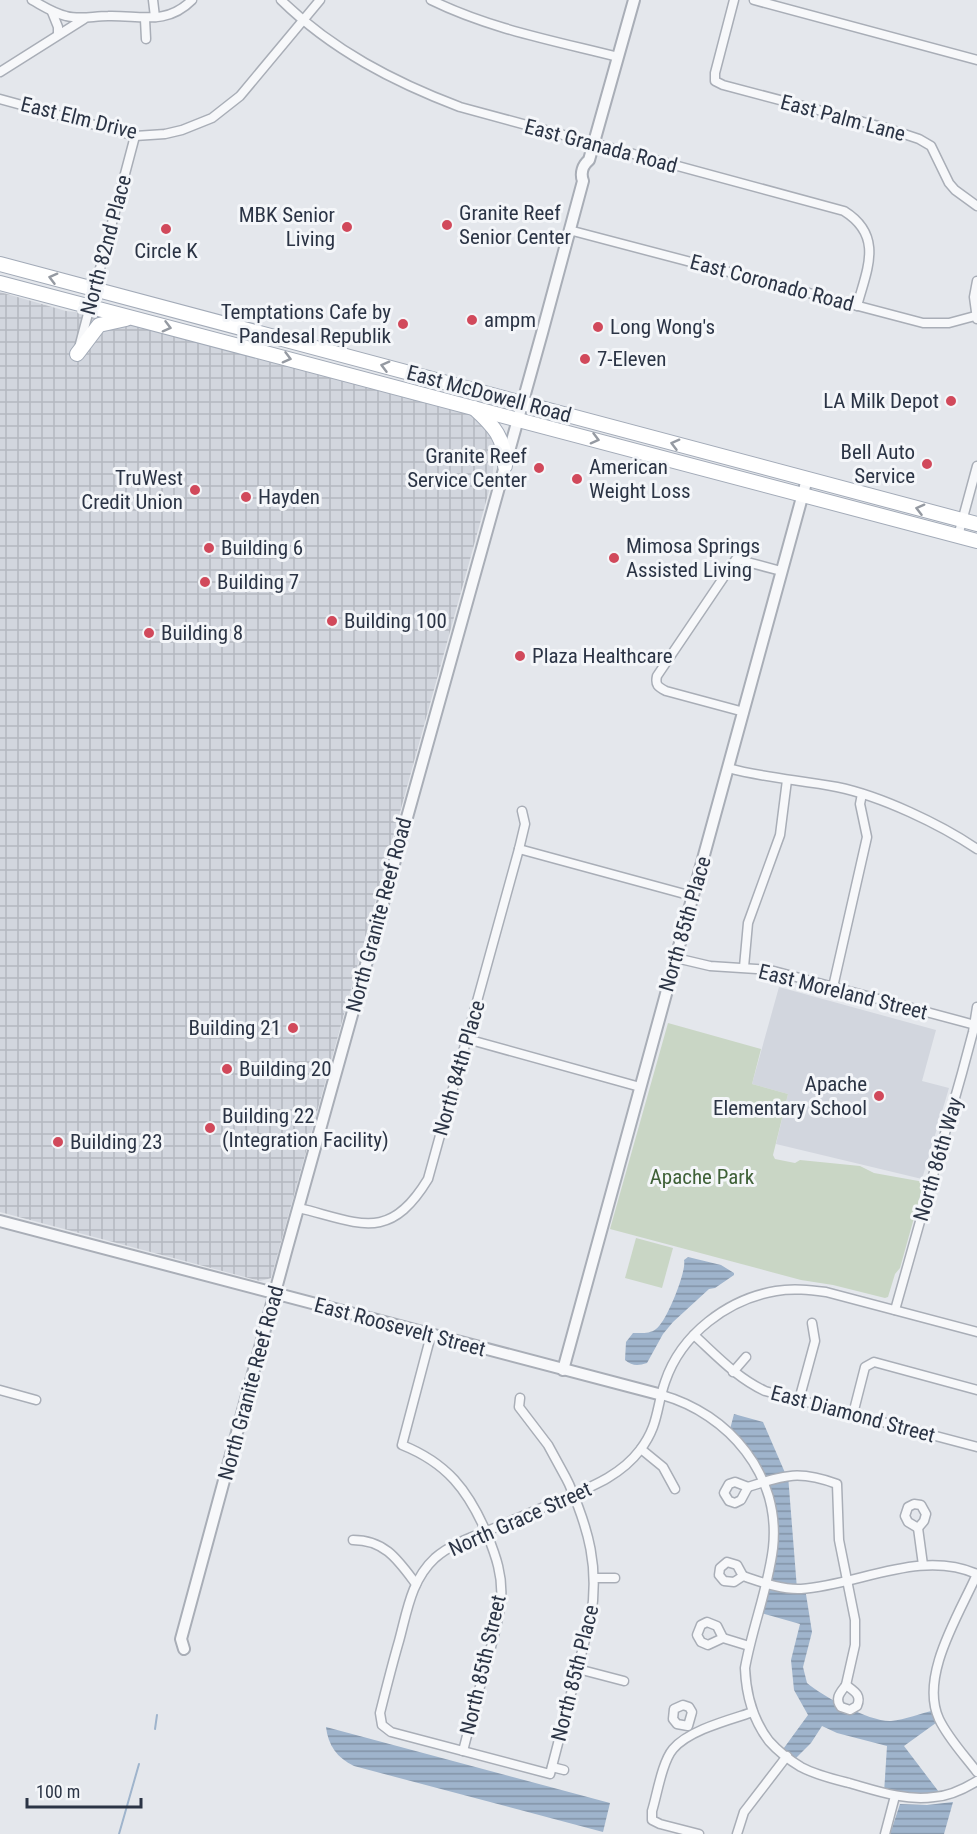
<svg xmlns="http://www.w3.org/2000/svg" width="977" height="1834" viewBox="0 0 977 1834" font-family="'Roboto Condensed',sans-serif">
<defs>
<pattern id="industrial-grid" width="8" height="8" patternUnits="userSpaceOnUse" patternTransform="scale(1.5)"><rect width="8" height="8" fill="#d2d6de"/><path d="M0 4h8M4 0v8" fill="none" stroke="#b4b8c0"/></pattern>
<pattern id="water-rules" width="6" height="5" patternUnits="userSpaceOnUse" patternTransform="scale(1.5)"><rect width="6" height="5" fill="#9fb4cc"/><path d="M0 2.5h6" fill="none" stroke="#8293a7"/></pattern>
</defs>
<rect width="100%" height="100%" fill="#e4e7ec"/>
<polygon fill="#d2d6de" points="779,987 936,1030 922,1081 949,1088 922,1179 776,1144 788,1094 752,1084"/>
<polygon fill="url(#industrial-grid)" points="0,292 66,311 95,314 463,411 480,420 496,440 492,480 271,1278 268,1279 260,1281 0,1212"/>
<g fill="#c9d6c5">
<polygon points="668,1023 761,1049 752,1084 788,1094 773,1155 775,1159 795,1163 800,1160 860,1166 874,1173 924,1182 900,1268 895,1274 888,1297 885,1298 833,1285 801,1280 610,1229"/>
<polygon points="636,1238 673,1248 662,1288 625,1278"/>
</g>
<g fill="url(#water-rules)">
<path d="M688 1257 721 1265 734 1273V1275L715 1288 709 1289 673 1322 663 1334 647 1363C638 1366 632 1366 625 1360L626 1342 633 1333C641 1333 650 1334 656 1329 666 1323 687 1271 684 1260Z"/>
<path d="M734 1414 763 1422 786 1475H788L797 1589 805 1588 812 1632 803 1667 807 1683C822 1696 870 1722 891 1721 905 1720 921 1713 936 1710L940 1720 904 1746 942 1796 884 1793 887 1746 837 1733 822 1726 811 1743 793 1761 781 1752 808 1715 794 1690 791 1660 800 1624 758 1612 773 1550 764 1481 729 1433Z"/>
<path d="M326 1727 610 1803 603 1832 354 1766C337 1758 328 1745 326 1727Z"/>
<polygon points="953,1802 944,1834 890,1834 900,1804 927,1805"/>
</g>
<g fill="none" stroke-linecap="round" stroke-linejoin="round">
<g stroke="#9fb4cc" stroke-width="2">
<polyline points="155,1729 157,1715"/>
<polyline points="119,1834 139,1764"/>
</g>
<defs>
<g id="minor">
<path d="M32 0C43 6 53 13 66 16 80 20 93 16 108 16 140 15 166 26 192 0"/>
<polyline points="153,0 155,17"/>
<path d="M281 0C332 50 394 82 460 107L844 211C884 236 867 269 857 306"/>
<path d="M431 0C490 29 555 41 618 57"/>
<polyline points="734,0 715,73 715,81 723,85 886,128 919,139 931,146 949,183 955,190 977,206"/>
<polyline points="754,0 977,60"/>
<polyline points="52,12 58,27 58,34"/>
<polyline points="145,19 146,39"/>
<polyline points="0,72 84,19"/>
<polyline points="0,99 135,136 165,134 182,130 212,118 240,96 320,0"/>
<polyline points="569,230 923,323 949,323 975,316"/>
<polyline points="977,319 974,297 977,281"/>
<polyline points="80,344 135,136"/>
<polyline points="958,536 977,466"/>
<path d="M744 712 666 691C658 687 655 685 657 676L736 559 781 571"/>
<path d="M728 768C764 778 801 780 837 787 881 796 940 824 977 849"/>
<polyline points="519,849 692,896"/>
<polyline points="676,958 710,966 770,970 975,1025"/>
<polyline points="744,967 748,923 780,835 787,780"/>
<polyline points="833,987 867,837 860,804 862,794"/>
<polyline points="467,1039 640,1087"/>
<path d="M299 1208C360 1223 389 1243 428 1179L519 849 525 824 522 811"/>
<polyline points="895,1310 962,1073 973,1032 977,1007"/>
<path d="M431 1335 402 1445C447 1463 468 1490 487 1534 496 1556 503 1576 501 1600 499 1620 493 1639 488 1658 479 1689 471 1720 463 1751"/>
<path d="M694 1335C717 1356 737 1378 765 1391L977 1447"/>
<polyline points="733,1372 746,1357"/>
<polyline points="0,1390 36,1400"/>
<path d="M662 1395C729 1414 781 1475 773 1548 768 1589 752 1628 745 1668 746 1694 753 1720 769 1741 777 1750 791 1761 801 1767 816 1775 833 1779 849 1783 877 1791 905 1801 934 1797 949 1796 964 1789 977 1781"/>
<path d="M520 1398 519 1407 548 1445 566 1478 569 1484C589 1530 599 1567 591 1617L550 1774 391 1732 382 1725 380 1713C386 1689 392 1665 399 1641 407 1612 411 1580 435 1558 451 1544 472 1537 492 1529L565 1498C593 1486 621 1475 640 1450 659 1425 656 1408 665 1382 681 1334 728 1299 776 1291 793 1288 810 1290 826 1292L977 1332"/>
<polyline points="799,1400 815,1341 812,1323"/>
<polyline points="853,1414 865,1367 874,1362 977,1390"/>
<polyline points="641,1449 663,1467 675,1489"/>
<polygon points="735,1482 748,1487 741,1500 735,1503 729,1501 724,1493 729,1484"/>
<path d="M748 1487C785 1475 799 1470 837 1484L839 1540 855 1620V1645L846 1685"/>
<polygon points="914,1504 921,1505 926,1514 924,1521 918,1528 908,1522 905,1516 908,1507"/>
<polyline points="918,1528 923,1565"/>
<path d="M353 1540C385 1540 398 1560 416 1584"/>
<polygon points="727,1562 737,1565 743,1576 734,1582 724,1581 719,1575 720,1568"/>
<path d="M977 1574C960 1613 919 1676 939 1719 948 1738 964 1755 977 1772"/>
<path d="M743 1576C761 1582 782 1590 801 1589 859 1585 920 1549 977 1574"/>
<polyline points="594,1578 615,1578"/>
<polygon points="707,1622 717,1626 723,1638 708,1645 701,1642 697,1635 701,1625"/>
<polyline points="723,1638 749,1646"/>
<polyline points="578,1669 624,1681"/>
<path d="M846 1685C854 1691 862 1695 857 1706L850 1710 841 1707C834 1698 841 1692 846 1685Z"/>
<polygon points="683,1705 689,1707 692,1712 688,1726 677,1724 673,1719 674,1709"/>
<polyline points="552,1767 564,1770"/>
<path d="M699 1834 660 1824 652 1820V1811C657 1795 662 1762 673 1749 689 1730 729 1720 753 1712"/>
<polyline points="737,1834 744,1812 787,1756"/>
<polyline points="885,1834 895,1796"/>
</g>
<g id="tertiary">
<polyline points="0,1221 662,1395"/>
<polyline points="563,1370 807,479"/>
<path d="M184 1649 181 1639 287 1248 542 333 583 181C580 173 583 165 589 160L634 0"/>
</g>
<g id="primary">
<polyline points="0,264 977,524"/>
<polyline points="0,283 977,541"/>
<polyline points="77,354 99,325 126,319"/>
<path d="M474 408C494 426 505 438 505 466"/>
</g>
</defs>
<use href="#minor" stroke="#a9aeb7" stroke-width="11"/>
<use href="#tertiary" stroke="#a9aeb7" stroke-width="14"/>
<use href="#primary" stroke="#a3abb8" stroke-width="16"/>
<use href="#minor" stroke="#f7f8fa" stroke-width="8"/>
<use href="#tertiary" stroke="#f7f8fa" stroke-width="10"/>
<use href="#primary" stroke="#fff" stroke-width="14"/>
</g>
<defs><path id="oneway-chevron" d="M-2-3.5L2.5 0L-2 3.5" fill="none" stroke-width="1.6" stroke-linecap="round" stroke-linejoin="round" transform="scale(1.5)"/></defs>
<g stroke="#959aa2">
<use href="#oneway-chevron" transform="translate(53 278) rotate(-165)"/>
<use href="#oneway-chevron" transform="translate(167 327) rotate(15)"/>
<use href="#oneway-chevron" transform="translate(287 358) rotate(15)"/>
<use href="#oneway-chevron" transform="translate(385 366) rotate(-165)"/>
<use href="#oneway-chevron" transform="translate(595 439) rotate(15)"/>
<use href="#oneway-chevron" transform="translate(675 444) rotate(-165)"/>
<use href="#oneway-chevron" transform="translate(920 509) rotate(-165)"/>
</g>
<g fill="#d1495b" stroke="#f4f6f9" stroke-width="2">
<circle cx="447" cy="225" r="6"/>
<circle cx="347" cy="227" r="6"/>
<circle cx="166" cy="229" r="6"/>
<circle cx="472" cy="320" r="6"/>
<circle cx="403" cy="324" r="6"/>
<circle cx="598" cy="327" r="6"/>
<circle cx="585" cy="359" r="6"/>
<circle cx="951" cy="401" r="6"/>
<circle cx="927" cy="464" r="6"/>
<circle cx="539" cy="468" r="6"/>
<circle cx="577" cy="479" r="6"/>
<circle cx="195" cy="490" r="6"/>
<circle cx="246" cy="497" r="6"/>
<circle cx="209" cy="548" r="6"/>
<circle cx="614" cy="558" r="6"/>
<circle cx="205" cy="582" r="6"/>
<circle cx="332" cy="621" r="6"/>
<circle cx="149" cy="633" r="6"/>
<circle cx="520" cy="656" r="6"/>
<circle cx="293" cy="1028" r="6"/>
<circle cx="227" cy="1069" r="6"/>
<circle cx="879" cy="1096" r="6"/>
<circle cx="210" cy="1128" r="6"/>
<circle cx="58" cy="1142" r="6"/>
</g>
<g text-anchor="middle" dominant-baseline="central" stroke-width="6" stroke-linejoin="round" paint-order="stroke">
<g font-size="21" fill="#2b3445" stroke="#f4f6f9">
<text transform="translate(79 118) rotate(14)">East Elm Drive</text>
<text transform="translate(843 118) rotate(15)">East Palm Lane</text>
<text transform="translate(601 146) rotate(15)">East Granada Road</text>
<text transform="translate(106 245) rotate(-75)">North 82nd Place</text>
<text transform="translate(772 283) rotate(15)">East Coronado Road</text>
<text transform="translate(489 394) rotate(15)">East McDowell Road</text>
<text transform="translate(379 915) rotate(-75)">North Granite Reef Road</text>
<text transform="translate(685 924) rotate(-74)">North 85th Place</text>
<text transform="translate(843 992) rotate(14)">East Moreland Street</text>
<text transform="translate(459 1068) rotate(-74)">North 84th Place</text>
<text transform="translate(938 1159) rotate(-74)">North 86th Way</text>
<text transform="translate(400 1327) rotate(15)">East Roosevelt Street</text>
<text transform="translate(251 1383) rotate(-75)">North Granite Reef Road</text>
<text transform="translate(853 1414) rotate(15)">East Diamond Street</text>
<text transform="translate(520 1519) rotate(-24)">North Grace Street</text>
<text transform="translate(483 1665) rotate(-77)">North 85th Street</text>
<text transform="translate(575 1673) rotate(-76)">North 85th Place</text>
</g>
<g font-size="21" fill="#2b3445" stroke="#f4f6f9" text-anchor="start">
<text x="459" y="213">Granite Reef<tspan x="459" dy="24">Senior Center</tspan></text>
<text x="335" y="215" text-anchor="end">MBK Senior<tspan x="335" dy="24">Living</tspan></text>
<text x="166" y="251" text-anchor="middle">Circle K</text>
<text x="391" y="312" text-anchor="end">Temptations Cafe by<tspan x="391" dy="24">Pandesal Republik</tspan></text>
<text x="484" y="320">ampm</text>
<text x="610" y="327">Long Wong's</text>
<text x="597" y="359">7-Eleven</text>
<text x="939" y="401" text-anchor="end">LA Milk Depot</text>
<text x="915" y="452" text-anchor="end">Bell Auto<tspan x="915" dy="24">Service</tspan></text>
<text x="527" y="456" text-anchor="end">Granite Reef<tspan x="527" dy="24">Service Center</tspan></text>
<text x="589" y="467">American<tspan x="589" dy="24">Weight Loss</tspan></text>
<text x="183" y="478" text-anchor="end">TruWest<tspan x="183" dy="24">Credit Union</tspan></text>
<text x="258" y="497">Hayden</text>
<text x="626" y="546">Mimosa Springs<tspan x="626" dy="24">Assisted Living</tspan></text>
<text x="221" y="548">Building 6</text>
<text x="217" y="582">Building 7</text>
<text x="344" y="621">Building 100</text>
<text x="161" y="633">Building 8</text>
<text x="532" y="656">Plaza Healthcare</text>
<text x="281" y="1028" text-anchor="end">Building 21</text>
<text x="239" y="1069">Building 20</text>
<text x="867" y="1084" text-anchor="end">Apache<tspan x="867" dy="24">Elementary School</tspan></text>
<text x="222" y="1116">Building 22<tspan x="222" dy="24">(Integration Facility)</tspan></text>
<text x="70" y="1142">Building 23</text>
</g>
<g font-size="21" fill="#3f6138" stroke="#f4f6f9">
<text x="702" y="1177">Apache Park</text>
</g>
</g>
<path d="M27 1798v9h114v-9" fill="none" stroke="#2b3445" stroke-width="3"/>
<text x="36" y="1798" font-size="18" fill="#2b3445" stroke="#f4f6f9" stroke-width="4.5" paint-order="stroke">100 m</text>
</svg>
